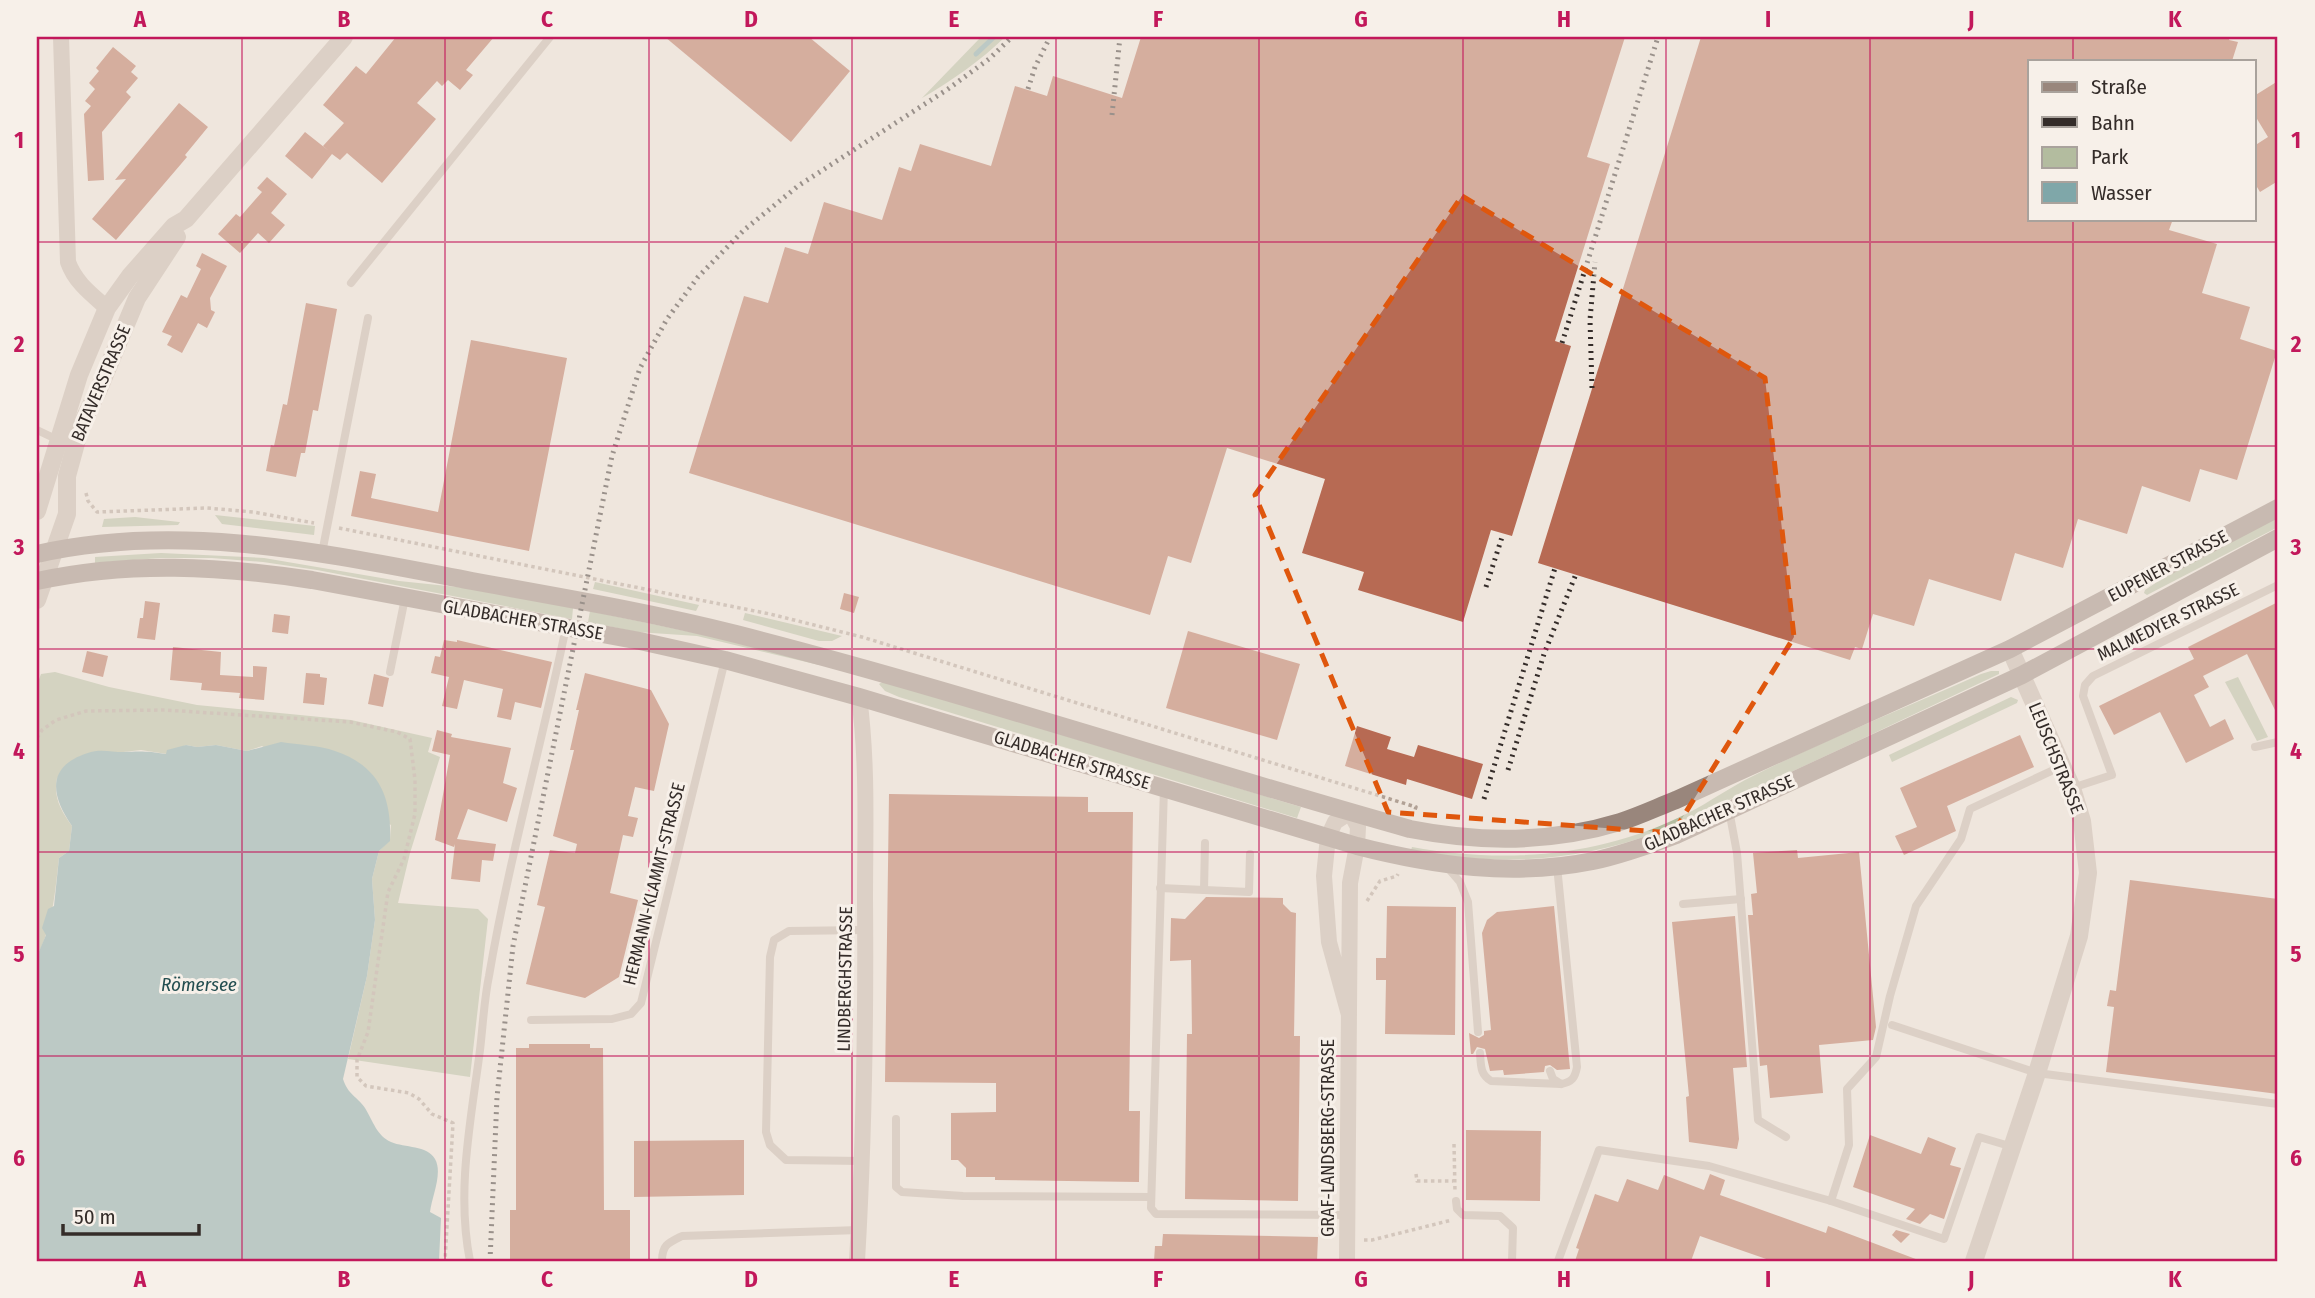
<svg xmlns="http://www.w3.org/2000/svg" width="2315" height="1298" viewBox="0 0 2315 1298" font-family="'Fira Sans Condensed',sans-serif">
<rect width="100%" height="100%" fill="#efe6dd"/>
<g fill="#b3bc9f">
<path d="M981 37H1005C980 61 953 80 922 98Z"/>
<polygon points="215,515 315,526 314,535 222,524"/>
<polygon points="135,517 179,522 180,522 178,525 102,527 104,519"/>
<polygon points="2278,517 2278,527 2147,595 2144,593 2145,590 2172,572"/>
<polygon points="161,553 264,558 399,581 486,590 573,608 572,619 317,570 263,562 212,558 160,558 95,563 95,557"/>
<polygon points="595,582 699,605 696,611 593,589"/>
<polygon points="590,611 705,635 820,663 819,665 697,636 637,632 588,622"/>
<polygon points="745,613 842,636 832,641 819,641 743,620"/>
<path d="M1991 671H1999V674C1924 709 1849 746 1773 780 1734 797 1696 816 1657 832 1576 863 1495 866 1411 850L1412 847C1505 864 1602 857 1688 813 1710 802 1730 787 1753 776 1827 739 1905 708 1981 674Z"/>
<path d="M55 672 109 687 197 705 351 720 432 738 428 752 440 757 410 853 398 903 478 909 488 919 470 1077 348 1059 367 976 375 920 372 879 379 851 390 840 391 825 262 746 247 751 216 745 197 747 186 745 167 754 141 750 123 752 57 778C53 797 61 811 72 826L69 851 59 858C55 891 53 926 37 956V685L41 674Z"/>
<polygon points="2238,677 2268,737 2257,741 2225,682"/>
<polygon points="884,681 1301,807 1297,818 899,697 885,691 879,684"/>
<polygon points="2011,697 2018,700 2017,703 1892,762 1889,755"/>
</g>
<path fill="#7fa7a9" d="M281 742C298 745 319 745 335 751 379 766 392 797 390 841L379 851 372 879 375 920 367 976 343 1079C348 1095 357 1096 365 1108 373 1121 377 1136 391 1142 405 1148 427 1145 435 1159 443 1173 432 1196 430 1212L441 1218 439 1261H37V956L46 935 42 928 48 909 54 906 59 858 69 851 72 826C50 794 46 765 91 752 101 749 113 752 123 752 140 751 149 751 166 754L167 750 186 745 197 747 216 745 247 751Z"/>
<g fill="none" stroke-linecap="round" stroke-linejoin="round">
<polyline stroke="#7fa7a9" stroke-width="5" points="976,54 994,37"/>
</g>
<g fill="#b76a53">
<polygon points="396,37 494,37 466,70 473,75 460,90 448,80 442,86 437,81 417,103 436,119 382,183 347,153 340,160 332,154 312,179 285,156 305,132 329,151 323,146 344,123 323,105 356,66 366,74"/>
<polygon points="665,37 809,37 850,71 791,142"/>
<polygon points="1141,37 1625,37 1587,157 1610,164 1555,341 1571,346 1512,536 1491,530 1463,622 1358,590 1364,572 1302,553 1325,479 1227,448 1191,563 1168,556 1150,615 689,473 744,296 768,303 785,247 808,254 824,202 882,220 899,167 911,171 920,144 991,166 1015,86 1047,96 1053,76 1122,98"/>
<polygon points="1701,37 2230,37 2229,40 2238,42 2232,61 2030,61 2030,219 2173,219 2169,230 2217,244 2202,293 2250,307 2240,339 2277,351 2237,480 2200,469 2190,502 2142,486 2127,534 2078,519 2063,568 2015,553 2001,601 1929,579 1914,626 1873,614 1862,649 1855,647 1850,660 1538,563"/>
<polygon points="113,47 136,66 131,72 138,78 126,92 131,97 102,132 104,180 88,181 84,114 91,106 85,101 95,89 89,83 99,71 96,68"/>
<polygon points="2278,81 2278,181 2260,192 2254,182 2254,146 2268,137 2254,114 2254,96"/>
<polygon points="179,103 208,127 185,155 187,157 116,240 92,219 126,179 115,180"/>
<polygon points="267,177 287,194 271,213 285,225 269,243 258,233 240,253 218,234 236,214 240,217 262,192 257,188"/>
<polygon points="202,253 227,266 210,298 211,310 215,312 207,328 198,323 182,353 167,345 172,336 162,332 181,295 187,298 201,269 196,266"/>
<polygon points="306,303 337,309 318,411 313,410 305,453 301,453 296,477 266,471 271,445 274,446 283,404 287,405"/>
<polygon points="471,340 567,358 529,551 351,516 360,471 376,474 371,498 438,512"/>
<polygon points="844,593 859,597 854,613 840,609"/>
<polygon points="145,601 160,603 155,640 137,638 140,618 143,618"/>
<polygon points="2278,602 2278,716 2247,654 2203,676 2209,687 2194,695 2210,727 2225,719 2234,739 2186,763 2160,712 2114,735 2099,706 2194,659 2188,647"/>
<polygon points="274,614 290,616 288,634 272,632"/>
<polygon points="1188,631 1300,664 1277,740 1166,708"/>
<polygon points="444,640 457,642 457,640 552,662 541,708 515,702 511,720 497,717 503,689 464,680 457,709 442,706 449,677 431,673 435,656 440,657"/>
<polygon points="173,647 221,652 220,675 253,677 253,666 267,667 264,700 239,698 240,693 201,690 202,683 170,680"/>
<polygon points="87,651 108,656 103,677 82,672"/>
<polygon points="306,673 320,674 320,677 327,678 324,705 303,703"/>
<polygon points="585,673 651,690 669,724 654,791 635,787 628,816 638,818 633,837 623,835 610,893 638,900 619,977 585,998 526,984 545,907 537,905 550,850 575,853 577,844 553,836 574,750 570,750 579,710 576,710"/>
<polygon points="374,674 389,678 383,707 368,704"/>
<polygon points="1357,726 1391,737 1387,749 1414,757 1418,745 1483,764 1472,799 1407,779 1406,785 1345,766"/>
<polygon points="437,730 452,734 451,737 511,748 503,783 517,788 507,822 468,809 457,839 496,844 493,861 482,860 480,882 451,879 455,844 454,847 435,840 450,755 432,751"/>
<polygon points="2020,735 2034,767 1947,806 1956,831 1904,855 1895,836 1917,827 1900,788"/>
<polygon points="889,794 1088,797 1088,812 1133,812 1129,1111 1140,1111 1139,1182 995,1180 995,1177 966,1177 966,1168 958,1160 951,1160 951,1113 996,1112 996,1083 885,1082"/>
<polygon points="1797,850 1798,858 1859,852 1876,1027 1873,1040 1819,1045 1823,1093 1770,1098 1767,1065 1760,1066 1748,915 1753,915 1751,894 1757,893 1753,853"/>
<polygon points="2130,880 2278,899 2278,1094 2106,1072 2114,1007 2107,1006 2110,990 2116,991"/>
<polygon points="1206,897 1283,898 1283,904 1291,912 1296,913 1294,1036 1300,1036 1298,1201 1185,1199 1187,1034 1192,1034 1191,960 1170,961 1171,918 1185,919"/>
<polygon points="1387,906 1456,907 1455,1035 1385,1034 1386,980 1376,980 1376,958 1386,958"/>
<polygon points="1554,906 1570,1069 1557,1070 1550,1065 1545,1066 1544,1072 1505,1075 1504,1075 1503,1070 1490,1071 1485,1049 1477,1047 1473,1054 1471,1054 1469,1033 1479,1038 1484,1035 1484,1031 1491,1030 1482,933 1487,920 1497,912"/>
<polygon points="1735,916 1747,1067 1733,1068 1739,1139 1737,1149 1689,1142 1686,1097 1689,1096 1672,922"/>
<polygon points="529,1044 590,1044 590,1048 603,1048 604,1210 630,1210 630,1261 510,1261 510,1210 516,1210 516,1048 529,1048"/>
<polygon points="1466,1130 1541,1131 1540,1201 1466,1200"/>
<polygon points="1870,1135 1921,1154 1928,1137 1956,1148 1950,1165 1961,1168 1944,1219 1930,1214 1920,1224 1906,1219 1915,1209 1853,1187"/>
<polygon points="744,1140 744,1195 634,1197 634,1141"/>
<polygon points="1710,1174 1725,1180 1720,1195 1826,1233 1828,1226 1921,1261 1772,1261 1700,1236 1691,1261 1575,1261 1579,1249 1576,1248 1595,1194 1618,1202 1627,1179 1658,1190 1664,1175 1704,1190"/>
<polygon points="1896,1230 1910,1234 1901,1243 1892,1235"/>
<polygon points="1163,1234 1318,1237 1317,1261 1154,1261 1155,1246 1162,1246"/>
</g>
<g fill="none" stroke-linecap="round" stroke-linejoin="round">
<g stroke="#b1a195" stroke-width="3.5" stroke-dasharray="3.5 3.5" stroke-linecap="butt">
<polyline points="86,493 88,501 97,512 207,508 253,512 314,523"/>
<polyline points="339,528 770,614 862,637 1416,807 1414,813"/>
<polyline points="37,738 42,730 56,720 86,711 165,710 350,722 397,732 410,739 415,780 415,814 404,859 388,892 368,1032 357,1060 357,1077 366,1086 409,1093 419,1099 432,1114 453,1123 445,1261"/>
<polyline points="1367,901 1380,881 1397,876 1398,874"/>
<polyline points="1454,1144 1455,1191"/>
<polyline points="1416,1174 1417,1181 1453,1181"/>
<polyline points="1364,1240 1372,1240 1452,1220"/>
</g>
<g stroke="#c6b6aa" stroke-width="8">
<polyline points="351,283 550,37"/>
<polyline points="37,430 58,440"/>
<polyline points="322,553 368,318"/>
<polyline points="390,672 405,598"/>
<polyline points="2255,747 2278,742"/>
<polyline points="1164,788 1151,1208 1156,1214 1347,1215"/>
<polyline points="2072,788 2112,775 2083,696 2085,685 2093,676 2278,585"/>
<polyline points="1729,810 1737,853 1758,1120 1786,1137"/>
<polyline points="1447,867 1460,882 1468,902 1478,1032"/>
<polyline points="1160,888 1249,892 1250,854"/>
<polyline points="1204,890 1205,843"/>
<polyline points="1683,904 1741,899"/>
<polyline points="531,1020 612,1019 631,1014 641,1003 725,660"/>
<polyline points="1892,1025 2037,1073 2278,1104"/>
<path d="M1480 1053C1481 1066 1480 1074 1491 1081L1561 1084C1572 1082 1575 1078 1577 1067L1557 866"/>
<polyline points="1550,1071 1553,1079 1561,1084"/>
<polyline points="896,1119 896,1187 902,1192 963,1196 1151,1197"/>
<polyline points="862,1161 786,1160 770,1145 766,1132 770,957 774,940 789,931 865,930"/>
<polyline points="1456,1201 1457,1209 1463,1215 1500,1216 1513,1228 1512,1261"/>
<polyline points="1831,1201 1849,1145 1847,1089 1876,1057 1890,996 1916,906 1961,839 1970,809 2062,766"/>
<path d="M470 1261C456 1191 471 1120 480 1050 483 1025 484 1000 489 976 509 858 542 744 566 627"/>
<path d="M662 1261C662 1245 668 1243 682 1236L859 1230"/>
<polyline points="1558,1261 1599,1150 1709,1166 1831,1201 1944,1239 1979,1137 2013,1147"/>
</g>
<g stroke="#c6b6aa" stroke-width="16">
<path d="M61 37 68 262C75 282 91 294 107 308"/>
<path d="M857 1261C864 1141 866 1020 865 899 865 832 868 764 859 697"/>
<polyline points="1347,1261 1350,883 1357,846 1358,827 1350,812 1335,822 1328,837 1324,876 1329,942 1349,1015"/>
</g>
<g stroke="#c6b6aa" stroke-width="18">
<polyline points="37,511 79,375 107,308 130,276 174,226 186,219 344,37"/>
<polyline points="37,600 67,514 67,476 81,425 98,391 137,298 177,237"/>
<polyline points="1974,1261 2037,1073 2079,936 2088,873 2082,821 2072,788 2010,649"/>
</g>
<g stroke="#99867c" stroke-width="18">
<path d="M37 554C182 521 329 554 472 581 560 597 649 612 736 634 963 692 1185 766 1410 829 1481 843 1551 843 1620 822 1639 816 1658 807 1676 800L2010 649 2278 508"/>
<path d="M37 581C130 561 219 566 312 580L640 641 725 660 859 697 1357 846C1435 866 1513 877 1593 861 1621 855 1649 845 1676 835L2022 675 2278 538"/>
</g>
<g stroke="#342c29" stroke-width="5" stroke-dasharray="2 5" stroke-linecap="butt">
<polyline points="1028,89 1035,67 1050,37"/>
<polyline points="1112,115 1120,37"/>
<polyline points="1562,343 1658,37"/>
<polyline points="1592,388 1590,320 1595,262"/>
<polyline points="1486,587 1503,534"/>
<polyline points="1508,770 1544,654 1576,574"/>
<polyline points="1484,799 1555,568"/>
<polyline points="490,1261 497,1097 513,946 612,456 640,368 667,319 698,277 744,230 798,186 948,89 989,59 1012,37"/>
</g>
</g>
<path d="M0 0H2315V1298H0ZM1462 196 1765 378 1794 637 1673 833 1388 812 1255 495Z" fill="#efe6dd" fill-opacity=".55" fill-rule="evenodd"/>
<path fill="none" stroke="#df570d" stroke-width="5" stroke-dasharray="14 9" stroke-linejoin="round" d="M1462 196 1765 378 1794 637 1673 833 1388 812 1255 495Z"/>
<path fill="none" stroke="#c2185b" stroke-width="2" stroke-opacity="0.55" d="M242 37V1261M445 37V1261M649 37V1261M852 37V1261M1056 37V1261M1259 37V1261M1463 37V1261M1666 37V1261M1870 37V1261M2073 37V61M2073 219V1261M37 242H2278M37 446H2278M37 649H2278M37 852H2278M37 1056H2278"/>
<g text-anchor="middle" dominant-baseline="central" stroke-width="6" stroke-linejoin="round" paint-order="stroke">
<g font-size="18" fill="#342c29" stroke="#f7f0e9">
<text transform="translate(101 383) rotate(-67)">BATAVERSTRASSE</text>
<text transform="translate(2168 566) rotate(-28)">EUPENER STRASSE</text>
<text transform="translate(523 620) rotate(10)">GLADBACHER STRASSE</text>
<text transform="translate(2168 622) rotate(-26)">MALMEDYER STRASSE</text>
<text transform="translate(2056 758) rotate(68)">LEUSCHSTRASSE</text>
<text transform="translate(1072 760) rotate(17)">GLADBACHER STRASSE</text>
<text transform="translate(1719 813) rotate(-24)">GLADBACHER STRASSE</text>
<text transform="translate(654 884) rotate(-76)">HERMANN-KLAMMT-STRASSE</text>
<text transform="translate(845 979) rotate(-89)">LINDBERGHSTRASSE</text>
<text transform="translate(1328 1138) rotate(-90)">GRAF-LANDSBERG-STRASSE</text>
</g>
<g font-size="19" font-style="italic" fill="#234e50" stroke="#f7f0e9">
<text x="199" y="984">Römersee</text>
</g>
</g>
<rect width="2315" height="1298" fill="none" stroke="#f7f0e9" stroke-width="77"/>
<rect x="2028" y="60" width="228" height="161" fill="#f7f0e9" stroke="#a9a29c" stroke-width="2"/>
<rect x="2042" y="82" width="35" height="10" fill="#99867c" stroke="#a9a29c" stroke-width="2"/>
<text x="2091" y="94" font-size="21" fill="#342c29">Straße</text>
<rect x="2042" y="117" width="35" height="10" fill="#342c29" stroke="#a9a29c" stroke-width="2"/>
<text x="2091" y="130" font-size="21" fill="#342c29">Bahn</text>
<rect x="2042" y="147" width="35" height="21" fill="#b3bc9f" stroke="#a9a29c" stroke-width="2"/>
<text x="2091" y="164" font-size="21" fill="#342c29">Park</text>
<rect x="2042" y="182" width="35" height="21" fill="#7fa7a9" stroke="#a9a29c" stroke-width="2"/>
<text x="2091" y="200" font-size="21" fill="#342c29">Wasser</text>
<path d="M63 1224v10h136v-10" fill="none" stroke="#342c29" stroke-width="3.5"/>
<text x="74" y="1224" font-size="21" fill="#342c29" stroke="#f7f0e9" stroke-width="5" paint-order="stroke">50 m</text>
<rect x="38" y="38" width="2238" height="1222" fill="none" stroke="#c2185b" stroke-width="2.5"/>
<g font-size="23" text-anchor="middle" font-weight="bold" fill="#c2185b">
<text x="140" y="27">A</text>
<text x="344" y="27">B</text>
<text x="547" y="27">C</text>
<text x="751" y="27">D</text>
<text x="954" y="27">E</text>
<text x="1158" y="27">F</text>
<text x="1361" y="27">G</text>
<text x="1564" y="27">H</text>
<text x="1768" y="27">I</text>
<text x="1971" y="27">J</text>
<text x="2175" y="27">K</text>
<text x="19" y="148">1</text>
<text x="2296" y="148">1</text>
<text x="19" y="352">2</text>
<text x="2296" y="352">2</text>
<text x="19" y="555">3</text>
<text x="2296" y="555">3</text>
<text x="19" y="759">4</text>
<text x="2296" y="759">4</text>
<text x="19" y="962">5</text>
<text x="2296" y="962">5</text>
<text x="19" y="1166">6</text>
<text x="2296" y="1166">6</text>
<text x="140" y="1287">A</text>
<text x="344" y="1287">B</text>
<text x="547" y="1287">C</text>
<text x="751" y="1287">D</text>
<text x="954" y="1287">E</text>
<text x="1158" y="1287">F</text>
<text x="1361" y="1287">G</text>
<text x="1564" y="1287">H</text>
<text x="1768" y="1287">I</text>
<text x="1971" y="1287">J</text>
<text x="2175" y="1287">K</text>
</g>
</svg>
